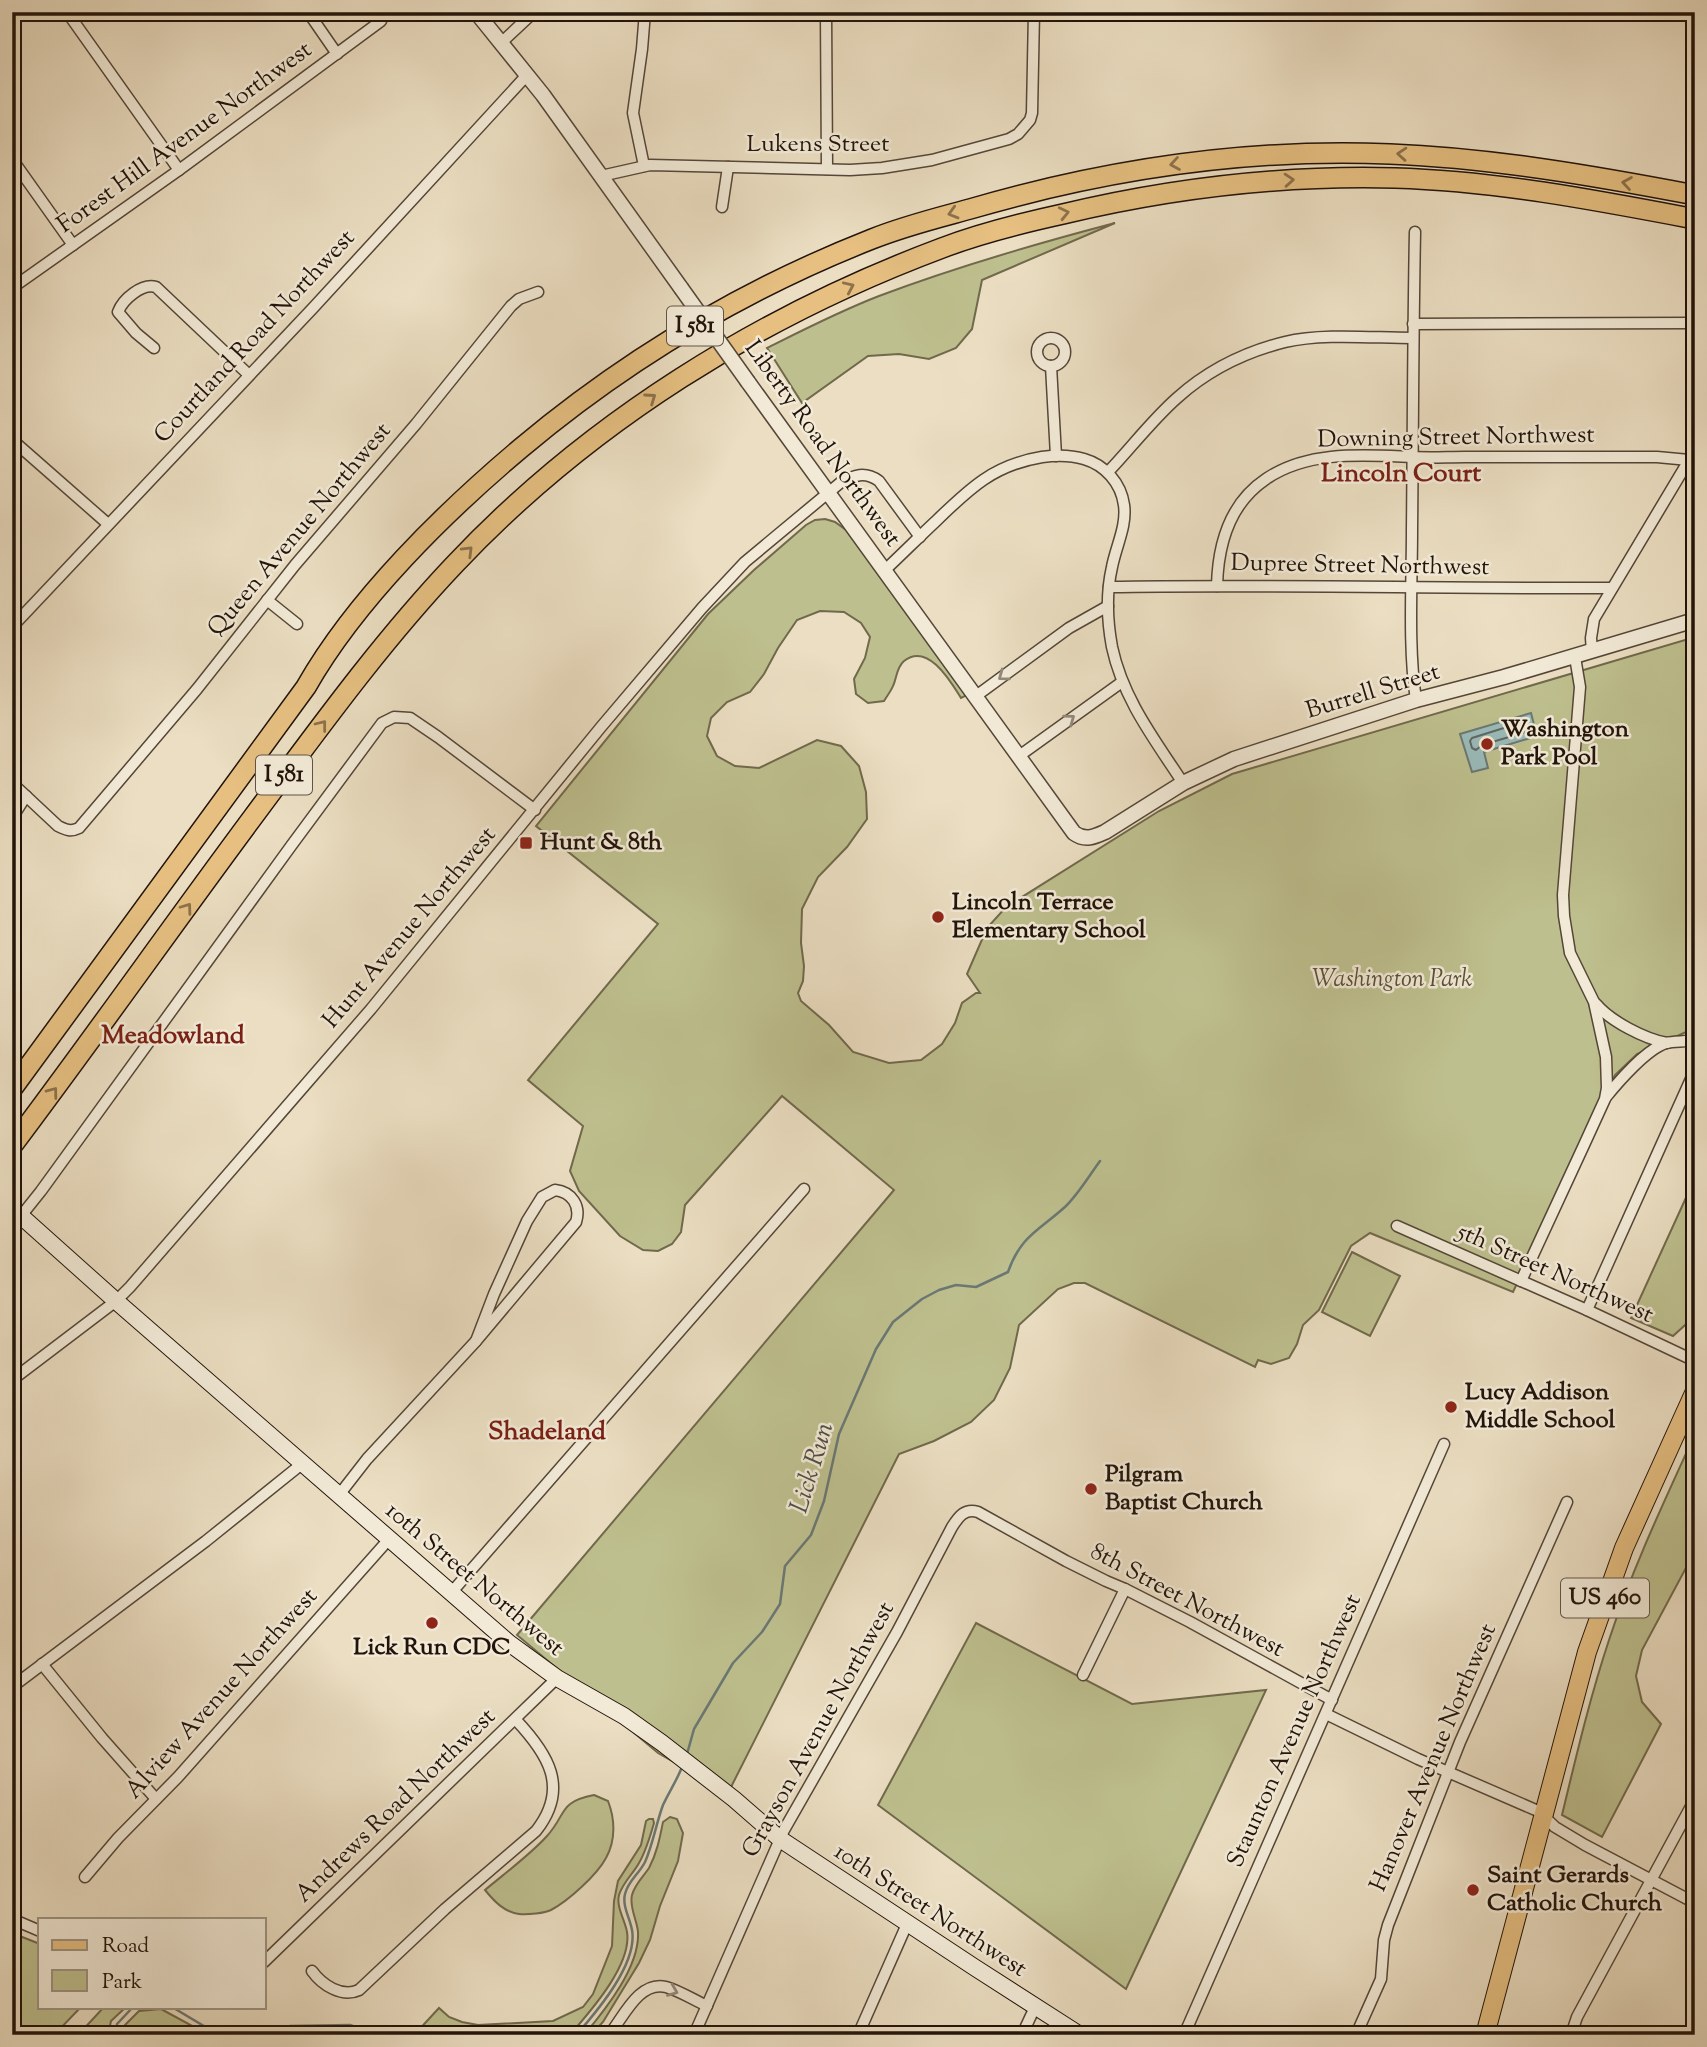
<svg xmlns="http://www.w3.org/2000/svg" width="1707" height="2047" viewBox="0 0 1707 2047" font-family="'Sorts Mill Goudy',serif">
<rect width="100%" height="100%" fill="#ebdec2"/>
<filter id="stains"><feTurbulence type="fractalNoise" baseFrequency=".00286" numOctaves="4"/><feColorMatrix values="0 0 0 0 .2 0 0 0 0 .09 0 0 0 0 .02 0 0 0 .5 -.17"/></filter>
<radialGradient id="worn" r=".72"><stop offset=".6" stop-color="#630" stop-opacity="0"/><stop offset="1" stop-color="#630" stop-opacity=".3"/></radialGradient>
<g fill="#bebf8e" stroke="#70694c" stroke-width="2">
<path d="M1115 223 982 280 972 329 956 348 929 359 899 354 868 356 802 403 767 348C803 330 840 311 879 296 956 267 1035 244 1115 223Z"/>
<path d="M825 519 835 522 846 530 967 695 961 698C951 682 928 642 904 661 896 668 897 678 893 686 891 691 887 696 884 701L868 703 856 694 854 679 865 658 870 637 861 623 844 612 820 611 797 620 778 648 764 674 750 692 727 702 711 718 707 736 717 756 735 766 759 768 817 740 841 746 859 766 866 792 867 819 847 847 818 877 802 909 801 943 804 966 803 981 798 993 801 1001 829 1025 853 1052 889 1063 921 1060 942 1044 955 1023 962 1003 976 993H980L967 974 987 928 1006 907 1159 811 1232 774 1695 637V1028L1637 1054 1615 1075 1513 1292 1370 1233 1351 1246 1319 1310 1303 1325 1297 1344 1289 1358 1271 1364 1258 1360 1255 1367 1085 1283H1074L1058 1289 1019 1325 1010 1368 994 1400 971 1422 934 1441 899 1454 728 1793 658 1753 517 1635 894 1190 782 1096 685 1205 681 1232 672 1244 658 1251 643 1250 620 1236 579 1191 570 1171 583 1126 528 1080 658 924 536 826 708 614 754 570 806 525 815 520Z"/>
<polygon points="1695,1178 1695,1316 1673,1336 1631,1318"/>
<polygon points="1352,1252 1400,1276 1370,1336 1322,1312"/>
<path d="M1695 1434V1551L1642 1650 1636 1676 1642 1702 1661 1724 1602 1837 1562 1815C1576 1757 1590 1697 1609 1640 1632 1569 1664 1502 1695 1434Z"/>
<polygon points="976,1623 1132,1704 1266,1690 1126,1989 878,1805"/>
<path d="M594 1795 608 1801C615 1819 616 1840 606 1858 597 1875 568 1901 551 1910 545 1913 527 1915 519 1914 504 1912 494 1901 485 1890 504 1874 531 1854 547 1836 567 1814 558 1802 594 1795Z"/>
<path d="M670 1817 677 1819 683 1833 678 1861 660 1906 650 1940 639 1963 603 2022 591 2035H584C606 2009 640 1966 638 1932 637 1920 629 1907 632 1895 635 1884 643 1877 649 1868 657 1853 660 1837 663 1822Z"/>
<path d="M649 1819H653L654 1823C650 1837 646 1851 639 1863 633 1874 623 1882 619 1895 616 1907 625 1920 627 1932 632 1963 594 2007 575 2029L554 2031 532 2029 502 2035H414L439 2008 449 2017 462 2022 478 2025 553 2021 583 2007 593 1994 612 1946 614 1901 618 1881 641 1845 646 1821Z"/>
<polygon points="12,1933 40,1944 40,2007 81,2007 54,2035 12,2035"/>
<polygon points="104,2007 126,2007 111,2021 108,2035 78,2035"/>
<polygon points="161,2009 198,2029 204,2035 124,2035 125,2025 139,2011"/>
</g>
<polygon fill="#9abbba" stroke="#6a7874" stroke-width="2" points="1531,713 1537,736 1484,752 1488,768 1472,772 1460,734"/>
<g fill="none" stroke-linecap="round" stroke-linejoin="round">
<polygon stroke="#5e6762" stroke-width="2" points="1523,722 1527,725 1528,729 1526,732 1482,745 1476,750 1472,748 1470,741 1472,738"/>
<g stroke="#6a7874" stroke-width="2.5">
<path d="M687 1754 694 1729 733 1663 762 1632 780 1604 785 1566 811 1535 824 1501 839 1434 876 1349 893 1322 922 1299 939 1290 956 1285 976 1287 1008 1272C1021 1235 1040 1230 1066 1206 1079 1193 1089 1176 1100 1161"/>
<polyline points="172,2007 219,2035"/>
<polyline points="116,2035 117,2024 133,2007"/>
<polyline points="252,2035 290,2026 350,2025 378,2035"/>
<polyline points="520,2035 531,2033 551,2035"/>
<path d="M561 2035 578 2033C598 2010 638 1963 632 1930 630 1918 622 1906 625 1894 628 1881 639 1874 645 1862 653 1844 656 1824 663 1805 669 1792 677 1780 682 1767"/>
</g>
<defs>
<g id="minor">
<polyline points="67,12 179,170"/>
<polyline points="308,12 337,54"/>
<polyline points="826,12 827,169"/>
<polyline points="501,43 534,12"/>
<polyline points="12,159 73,245"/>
<polyline points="644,166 633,113 642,49 645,12"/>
<polyline points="601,176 650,165 850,170 882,168 932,160 1009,139 1018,134 1030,120 1032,113 1034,12"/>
<polyline points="722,207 728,167"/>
<path d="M1415 232C1413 332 1413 431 1412 530 1412 584 1408 648 1416 700"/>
<polyline points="12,288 179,170 381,21"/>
<polyline points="1413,324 1695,323"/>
<circle cx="1051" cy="352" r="14"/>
<path d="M154 348 136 333 118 312C123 299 142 283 156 287L249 375"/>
<polyline points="1051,366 1056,456"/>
<polyline points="18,445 108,524"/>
<path d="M1108 472C1131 448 1152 420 1177 398 1207 371 1245 352 1285 342 1323 333 1373 338 1412 338"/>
<path d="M885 570C902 554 918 538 935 522 969 489 993 465 1042 457 1056 455 1071 455 1084 459 1105 465 1121 483 1124 505 1127 526 1116 546 1112 567 1106 593 1107 620 1112 647 1123 699 1155 740 1183 783"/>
<path d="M1217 586C1218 544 1230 503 1266 479 1308 450 1364 455 1412 457 1429 458 1447 457 1465 457 1529 457 1593 457 1657 457L1689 460"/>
<path d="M1109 587C1276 584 1444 589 1612 588"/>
<polyline points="267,600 297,624"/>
<polyline points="12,627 313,308 527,75"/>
<polyline points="1592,652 1591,638 1594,619 1695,450"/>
<polyline points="976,696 1069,628 1108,606"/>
<polyline points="1019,756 1122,682"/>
<path d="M12 783 58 826C66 830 71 832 79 828L197 689 295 565 416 424 511 306 519 299 538 292"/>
<polyline points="12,818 26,796"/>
<path d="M1596 1004C1610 1021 1645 1039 1667 1043"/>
<path d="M1606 1097C1619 1081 1647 1049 1666 1043 1674 1041 1686 1042 1695 1040"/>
<path d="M555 1190C572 1192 581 1206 576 1222L476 1341 494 1294 527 1221 542 1197Z"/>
<polyline points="21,1216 41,1191 291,846 382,723 394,717 410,718 438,737 535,810"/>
<polyline points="1397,1226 1587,1310 1695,1361"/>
<polyline points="1521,1281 1584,1145 1605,1099 1607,1088 1606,1057 1594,1002 1570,953 1564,916 1563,895 1580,687 1575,657"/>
<polyline points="1587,1310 1695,1070"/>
<path d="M12 1380 116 1301 130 1287 371 1009 601 727 702 608 745 562 840 483C854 475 865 471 879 481L920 537"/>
<polyline points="339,1495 367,1459 476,1341"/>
<polyline points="451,1593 804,1189"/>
<polyline points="42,1664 102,1738 156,1799"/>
<polyline points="1083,1675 1125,1589"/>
<polyline points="12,1687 206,1541 303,1463"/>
<polyline points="1326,1714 1418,1759 1538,1811 1555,1827 1585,1845 1695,1903"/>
<polyline points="85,1877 118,1838 178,1777 390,1538"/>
<polyline points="12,1919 40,1931"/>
<polyline points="264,1962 557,1678"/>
<path d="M312 1971C322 1985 342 1998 359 1990L445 1909 536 1831C570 1788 548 1754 516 1720"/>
<path d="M609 2035C623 2018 639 1980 666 1987 680 1991 694 2000 707 2006"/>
<path d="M694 2035 784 1830 897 1632 952 1527C959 1516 965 1508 978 1512L1066 1561 1106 1581 1125 1589 1190 1622 1332 1700"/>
<polyline points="858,2035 907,1924"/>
<polyline points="1022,2035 1035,2007"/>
<polyline points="1184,2035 1444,1444"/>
<polyline points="1356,2035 1381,1979 1384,1940 1388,1925 1460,1742 1567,1502"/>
<polyline points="1571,2035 1577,2017 1695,1799"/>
</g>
<g id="tertiary">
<polyline points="476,12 543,95 681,288"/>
<path d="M748 382 1074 833C1085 841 1094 837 1105 832L1183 783 1234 759 1416 700 1504 677 1695 620"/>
</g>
<polyline id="secondary" points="12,1208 116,1301 509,1643 557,1678 624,1716 662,1743 734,1799 780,1839 974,1967 1080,2035"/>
<polyline id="primary" points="1485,2035 1587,1652 1624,1548 1695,1391"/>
<g id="motorway">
<path d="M12 1089 306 687C356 599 445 512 521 448 626 360 745 289 872 239 904 226 937 218 970 209 1107 169 1248 148 1390 154 1492 158 1595 176 1695 195"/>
<path d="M12 1146C94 1037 172 926 253 817 317 731 381 642 455 564 589 422 760 316 942 248 981 233 1022 223 1063 214 1172 188 1283 175 1395 178 1496 181 1595 200 1695 219"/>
</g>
</defs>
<use href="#minor" stroke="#544638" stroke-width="13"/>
<use href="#tertiary" stroke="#544638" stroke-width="17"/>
<use href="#secondary" stroke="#21130a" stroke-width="18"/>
<use href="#primary" stroke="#21130a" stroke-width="20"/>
<use href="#motorway" stroke="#21130a" stroke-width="22"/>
<use href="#minor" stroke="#f2ead7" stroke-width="10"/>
<use href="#tertiary" stroke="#f2ead7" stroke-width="14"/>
<use href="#secondary" stroke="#f2ead7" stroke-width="16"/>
<use href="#primary" stroke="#e6bf81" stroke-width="18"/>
<use href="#motorway" stroke="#e6bf81" stroke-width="19"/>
<defs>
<polyline id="tertiary-bridge" points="681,288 748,382"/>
</defs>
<use href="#tertiary-bridge" stroke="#544638" stroke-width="17" stroke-linecap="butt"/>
<use href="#tertiary-bridge" stroke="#f2ead7" stroke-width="14"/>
</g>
<defs><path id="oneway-chevron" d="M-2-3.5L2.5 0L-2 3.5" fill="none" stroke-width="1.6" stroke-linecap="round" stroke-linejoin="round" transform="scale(1.75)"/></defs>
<g stroke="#8d724b">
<use href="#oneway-chevron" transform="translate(1402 154) rotate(-176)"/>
<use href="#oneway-chevron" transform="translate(1175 164) rotate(171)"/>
<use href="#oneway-chevron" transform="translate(1289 180) rotate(-4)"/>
<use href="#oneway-chevron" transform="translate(1627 183) rotate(-171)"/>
<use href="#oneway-chevron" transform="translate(953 213) rotate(164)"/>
<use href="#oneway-chevron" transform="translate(1064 213) rotate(-13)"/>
<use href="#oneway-chevron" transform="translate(849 287) rotate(-24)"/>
<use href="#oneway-chevron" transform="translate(651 398) rotate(-35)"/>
<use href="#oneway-chevron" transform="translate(468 551) rotate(-45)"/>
<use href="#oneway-chevron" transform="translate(322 725) rotate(-52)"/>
<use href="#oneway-chevron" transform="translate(187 908) rotate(-54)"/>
<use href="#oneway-chevron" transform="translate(53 1092) rotate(-53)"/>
</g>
<g stroke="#94897b">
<use href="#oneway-chevron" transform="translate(1003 676) rotate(144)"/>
<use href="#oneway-chevron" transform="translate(1070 719) rotate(-36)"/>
<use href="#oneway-chevron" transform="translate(673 1991) rotate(22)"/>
</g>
<g fill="#8f2418" stroke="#f2ead7" stroke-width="2.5">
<circle cx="1487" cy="744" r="7"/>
<rect x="519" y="836" width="14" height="14" rx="3.5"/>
<circle cx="938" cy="917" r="7"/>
<circle cx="1451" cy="1407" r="7"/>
<circle cx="1091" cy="1489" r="7"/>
<circle cx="432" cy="1623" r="7"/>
<circle cx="1473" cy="1890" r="7"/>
</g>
<g text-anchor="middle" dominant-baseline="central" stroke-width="5" stroke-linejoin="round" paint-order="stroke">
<g fill="#f2ead7" stroke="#605448" stroke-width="2">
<rect x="667" y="306.5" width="56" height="39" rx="5"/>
<rect x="256" y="755.5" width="56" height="39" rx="5"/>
<rect x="1561" y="1578.5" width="88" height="39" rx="5"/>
</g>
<g font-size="23" font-weight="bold" fill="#21130a">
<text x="695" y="326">I 581</text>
<text x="284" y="775">I 581</text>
<text x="1605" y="1598">US 460</text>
</g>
<g font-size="24" fill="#21130a" stroke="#f2ead7">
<text transform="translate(185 138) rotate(-36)">Forest Hill Avenue Northwest</text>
<text x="818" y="145">Lukens Street</text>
<text transform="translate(255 337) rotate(-47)">Courtland Road Northwest</text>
<text transform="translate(1456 438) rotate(-1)">Downing Street Northwest</text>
<text transform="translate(822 444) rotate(54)">Liberty Road Northwest</text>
<text transform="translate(300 530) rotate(-50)">Queen Avenue Northwest</text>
<text transform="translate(1360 566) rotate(1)">Dupree Street Northwest</text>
<text transform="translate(1373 692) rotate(-17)">Burrell Street</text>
<text transform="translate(410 928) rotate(-50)">Hunt Avenue Northwest</text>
<text transform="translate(1555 1274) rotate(24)">5th Street Northwest</text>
<text transform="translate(474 1580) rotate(40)">10th Street Northwest</text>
<text transform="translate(1187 1601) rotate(28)">8th Street Northwest</text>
<text transform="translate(222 1694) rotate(-48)">Alview Avenue Northwest</text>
<text transform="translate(819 1730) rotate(-61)">Grayson Avenue Northwest</text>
<text transform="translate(1295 1731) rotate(-66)">Staunton Avenue Northwest</text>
<text transform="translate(1434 1758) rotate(-67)">Hanover Avenue Northwest</text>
<text transform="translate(396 1806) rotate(-44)">Andrews Road Northwest</text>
<text transform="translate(930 1911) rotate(33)">10th Street Northwest</text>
</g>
<g font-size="24" font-weight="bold" fill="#21130a" stroke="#f2ead7" text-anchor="start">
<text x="1501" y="730">Washington<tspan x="1501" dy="28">Park Pool</tspan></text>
<text x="540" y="843">Hunt &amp; 8th</text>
<text x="952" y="903">Lincoln Terrace<tspan x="952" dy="28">Elementary School</tspan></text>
<text x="1465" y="1393">Lucy Addison<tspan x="1465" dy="28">Middle School</tspan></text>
<text x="1105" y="1475">Pilgram<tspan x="1105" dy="28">Baptist Church</tspan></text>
<text x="432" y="1648" text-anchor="middle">Lick Run CDC</text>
<text x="1487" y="1876">Saint Gerards<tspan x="1487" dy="28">Catholic Church</tspan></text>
</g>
<g font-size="24" font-style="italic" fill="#584f38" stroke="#f2ead7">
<text x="1392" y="980">Washington Park</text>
</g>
<g font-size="26" font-weight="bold" fill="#7a1f14" stroke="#f2ead7">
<text x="1401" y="474">Lincoln Court</text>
<text x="173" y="1036">Meadowland</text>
<text x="547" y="1432">Shadeland</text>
</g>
<g font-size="26" font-style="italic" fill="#4b4e48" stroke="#f2ead7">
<text transform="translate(813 1468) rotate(-73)">Lick Run</text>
</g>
</g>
<rect width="1707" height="2047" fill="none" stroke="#ebdec2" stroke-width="42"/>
<rect x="14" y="14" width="1679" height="2019" fill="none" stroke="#21130a" stroke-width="3.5"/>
<rect x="21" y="21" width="1665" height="2005" fill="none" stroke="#21130a" stroke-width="2"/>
<rect x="38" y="1918" width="228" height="91" fill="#f2ead7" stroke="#9e9485" stroke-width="2"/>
<rect x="52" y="1940" width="35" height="10" fill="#e6bf81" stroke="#9e9485" stroke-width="2"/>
<text x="102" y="1952" font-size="21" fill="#21130a">Road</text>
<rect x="52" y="1970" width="35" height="21" fill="#bebf8e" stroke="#9e9485" stroke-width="2"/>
<text x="102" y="1988" font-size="21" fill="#21130a">Park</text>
<rect width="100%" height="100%" filter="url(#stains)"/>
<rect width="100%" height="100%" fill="url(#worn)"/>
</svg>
